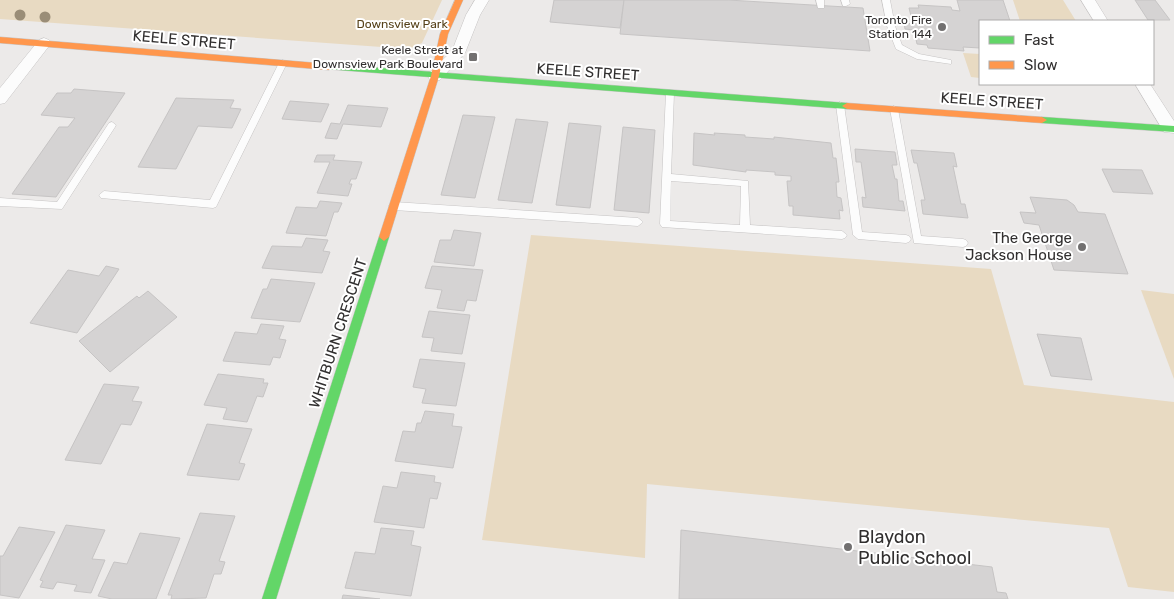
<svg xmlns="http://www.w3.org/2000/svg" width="1174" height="599" viewBox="0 0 1174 599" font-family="Rubik,sans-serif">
<rect width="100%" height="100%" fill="#eceae9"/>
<g fill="#e8dac2">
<polygon points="0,0 442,0 422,43 409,49 0,19"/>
<polygon points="1013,0 1063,0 1076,21 1020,21"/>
<polygon points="963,53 980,54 980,78 971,77"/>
<polygon points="531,235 991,269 1024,385 1174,402 1174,592 1128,587 1109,528 647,484 645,558 482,540"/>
<polygon points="1141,290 1174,294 1174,379"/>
</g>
<g fill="#d5d3d3" stroke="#c6c4c4">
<polygon points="554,0 624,0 620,28 550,22"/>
<polygon points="624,0 728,0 863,8 870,51 620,34"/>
<polygon points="957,0 1003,0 1010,21 980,21 980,48 963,47 964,51 928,48 927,45 917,44 914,30 905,29 904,23 913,24 909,8 919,8 918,5 951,7 952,10 960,11"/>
<polygon points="1135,0 1155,0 1170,20 1148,20"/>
<polygon points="74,89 125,93 56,197 12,194 59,127 68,127 75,118 41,115 57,93 71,93"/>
<polygon points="176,98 234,100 230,108 241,109 232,128 198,126 176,169 138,167"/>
<polygon points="290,101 329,104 321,122 282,119"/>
<polygon points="348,105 388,108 381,127 343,124 337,139 325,138 331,123 340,124"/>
<polygon points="463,115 495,117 475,198 441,195"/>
<polygon points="516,119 548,122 532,203 498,200"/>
<polygon points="569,123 601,126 590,208 556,205"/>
<polygon points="623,127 655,130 649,213 614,210"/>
<polygon points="694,133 715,135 714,133 745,135 745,137 774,139 774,137 831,143 833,158 836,158 839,182 836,182 837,197 841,198 843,211 839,210 840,219 793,215 793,206 789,206 787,181 791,181 791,176 775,175 775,172 746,170 746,172 693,165"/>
<polygon points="855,149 895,152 897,165 892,165 895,179 897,179 899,201 903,201 905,211 863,207 862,197 866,198 861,162 856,162"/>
<polygon points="911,150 954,153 957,167 953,166 961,204 965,204 968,218 923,214 921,200 925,200 917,163 914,163"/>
<polygon points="317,155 335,155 333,160 362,162 356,179 351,179 349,184 352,184 348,196 317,193 330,162 314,162"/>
<polygon points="1102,169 1142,170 1153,194 1113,192"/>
<polygon points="1030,197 1067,200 1074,205 1078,212 1105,214 1128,274 1054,270 1039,225 1024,223 1020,212 1036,213"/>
<polygon points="320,201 342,203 338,212 334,212 326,236 286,233 296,207 317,208"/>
<polygon points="454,230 481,233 474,266 434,262 440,240 451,240"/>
<polygon points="306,238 328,240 323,251 330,252 322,273 262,268 272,246 302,247"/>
<polygon points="106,266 119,269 77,333 30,323 68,270 99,276"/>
<polygon points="432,266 483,270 476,301 467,300 464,311 437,308 442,290 425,288"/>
<polygon points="271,279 315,283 300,322 251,318 263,289 267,289"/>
<polygon points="148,291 177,317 110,372 79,341 137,296 139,298"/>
<polygon points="429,311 470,315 462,354 431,351 434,338 422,337"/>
<polygon points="261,324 284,326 279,339 286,340 280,358 273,357 270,365 223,361 235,332 257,334"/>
<polygon points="1037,334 1081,338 1092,380 1051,376"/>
<polygon points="420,359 465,363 456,406 422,403 426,389 413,387"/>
<polygon points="218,374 264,379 263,383 268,383 263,397 257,396 247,422 223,419 227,408 204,405"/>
<polygon points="104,384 139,387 132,401 142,402 131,425 121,424 101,464 65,460"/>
<polygon points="425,411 454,414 452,426 462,427 453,468 395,461 403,431 415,432 417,423 421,423"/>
<polygon points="207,424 252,429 239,463 245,464 239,480 187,475"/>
<polygon points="401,472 435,476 434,482 441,483 437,499 430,498 424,528 374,522 383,486 397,488"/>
<polygon points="200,513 235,516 219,561 225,562 221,574 214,574 206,598 171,599 172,595 168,595"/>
<polygon points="66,525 105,530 92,559 105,560 91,593 74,591 77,585 57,582 53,589 40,587 43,581 40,580"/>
<polygon points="19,527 55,532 19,598 0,595 0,556 3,556"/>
<polygon points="381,528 414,531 411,545 421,547 411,596 345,588 355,552 375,554"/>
<polygon points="681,530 992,567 997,592 1006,593 1008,599 679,599"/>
<polygon points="140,533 180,538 156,599 112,599 98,596 114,562 127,564"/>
<polygon points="343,595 380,599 342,599"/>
</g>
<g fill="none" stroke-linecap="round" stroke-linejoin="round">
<defs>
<g id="lane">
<polygon points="816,0 824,0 824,8 818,8"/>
<polygon points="841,0 849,0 850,4 846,6 843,6"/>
<polygon points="882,0 890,0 895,26 902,45 919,54 951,60 951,64 917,59 896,49 887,26"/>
<polygon points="283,60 287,63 216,207 213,208 101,198 99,195 104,191 210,200 279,63"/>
<path d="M670 90 674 93 671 174 748 181 750 225 842 231 847 235 845 238 842 239 662 227 660 224 666 93ZM671 181 741 186 740 225 670 221Z"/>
<polygon points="840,102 844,105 862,232 906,235 909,236 911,239 909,242 906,243 858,239 853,235 836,105"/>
<polygon points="894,106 898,109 921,236 963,239 966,240 968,243 966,246 963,247 914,243 890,109"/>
<polygon points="112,122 116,125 115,127 62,209 0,206 0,198 57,202 109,123"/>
<polygon points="394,202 638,218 643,222 638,226 394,210 389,206"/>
</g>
<g id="street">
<polygon points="475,0 489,0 480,15 465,53 440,80 430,80 428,76 430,72 452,51 466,15"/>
<polygon points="1081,0 1095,0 1108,21 1094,21"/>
<polygon points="44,38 49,40 51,43 49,46 5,103 0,104 0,88 39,40"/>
<polygon points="1135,84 1150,84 1174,121 1174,133 1164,132"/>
</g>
<g id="fast">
<polygon points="329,64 847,103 852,106 847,109 326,69 325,67"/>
<polygon points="1042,117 1174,126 1174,132 1042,123 1037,120"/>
<polygon points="384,233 389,237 276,599 262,599 379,237"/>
</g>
<g id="slow">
<polygon points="455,0 463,0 448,34 439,76 389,237 384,241 379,237 431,76 440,34"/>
<polygon points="0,37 329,64 333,67 329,70 0,43"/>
<polygon points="847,103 1042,117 1047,120 1042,123 847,109 842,106"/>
</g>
</defs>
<use href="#lane" stroke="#c6c4c4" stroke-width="1"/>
<use href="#street" stroke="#c6c4c4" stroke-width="1"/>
<use href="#fast" stroke="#c6c4c4" stroke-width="1"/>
<use href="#slow" stroke="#c6c4c4" stroke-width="1"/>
<use href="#lane" fill="#fcfcfc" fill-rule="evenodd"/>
<use href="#street" fill="#fcfcfc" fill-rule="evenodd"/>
<use href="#fast" fill="#63d668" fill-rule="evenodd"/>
<use href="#slow" fill="#ff974d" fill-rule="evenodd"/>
</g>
<g fill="#9a8d77">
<circle cx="20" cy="15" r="5.5"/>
<circle cx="45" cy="17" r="5.5"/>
</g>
<g fill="#727070" stroke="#fff" stroke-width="2">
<circle cx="942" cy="27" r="5"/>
<rect x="468" y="52" width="10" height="10" rx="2.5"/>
<circle cx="1082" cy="247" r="5"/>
<circle cx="848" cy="547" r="5"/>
</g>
<g text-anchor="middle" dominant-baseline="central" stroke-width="4" stroke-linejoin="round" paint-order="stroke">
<g font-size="12" fill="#312f2f" stroke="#fff" text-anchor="end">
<text x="932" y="20">Toronto Fire<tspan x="932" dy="14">Station 144</tspan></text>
<text x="463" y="50">Keele Street at<tspan x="463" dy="14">Downsview Park Boulevard</tspan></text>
</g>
<g font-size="12" fill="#564119" stroke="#fff">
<text x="402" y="24">Downsview Park</text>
</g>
<g font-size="15" fill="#312f2f" stroke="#fff">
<text transform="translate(184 40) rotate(5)">KEELE STREET</text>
<text transform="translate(588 72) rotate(4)">KEELE STREET</text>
<text transform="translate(992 101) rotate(4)">KEELE STREET</text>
<text transform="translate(338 333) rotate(-72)">WHITBURN CRESCENT</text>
</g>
<g font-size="15" fill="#312f2f" stroke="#fff" text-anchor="end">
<text x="1072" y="238">The George<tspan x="1072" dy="17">Jackson House</tspan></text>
</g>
<g font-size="18" fill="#312f2f" stroke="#fff" text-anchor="start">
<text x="858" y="537">Blaydon<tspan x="858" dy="21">Public School</tspan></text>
</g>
</g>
<rect x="979" y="20" width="175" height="65" fill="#ffffff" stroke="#adacac"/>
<rect x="989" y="36" width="25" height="8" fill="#63d668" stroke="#adacac"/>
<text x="1024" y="45" font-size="15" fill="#312f2f">Fast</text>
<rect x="989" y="61" width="25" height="8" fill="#ff974d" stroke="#adacac"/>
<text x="1024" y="70" font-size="15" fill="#312f2f">Slow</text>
</svg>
